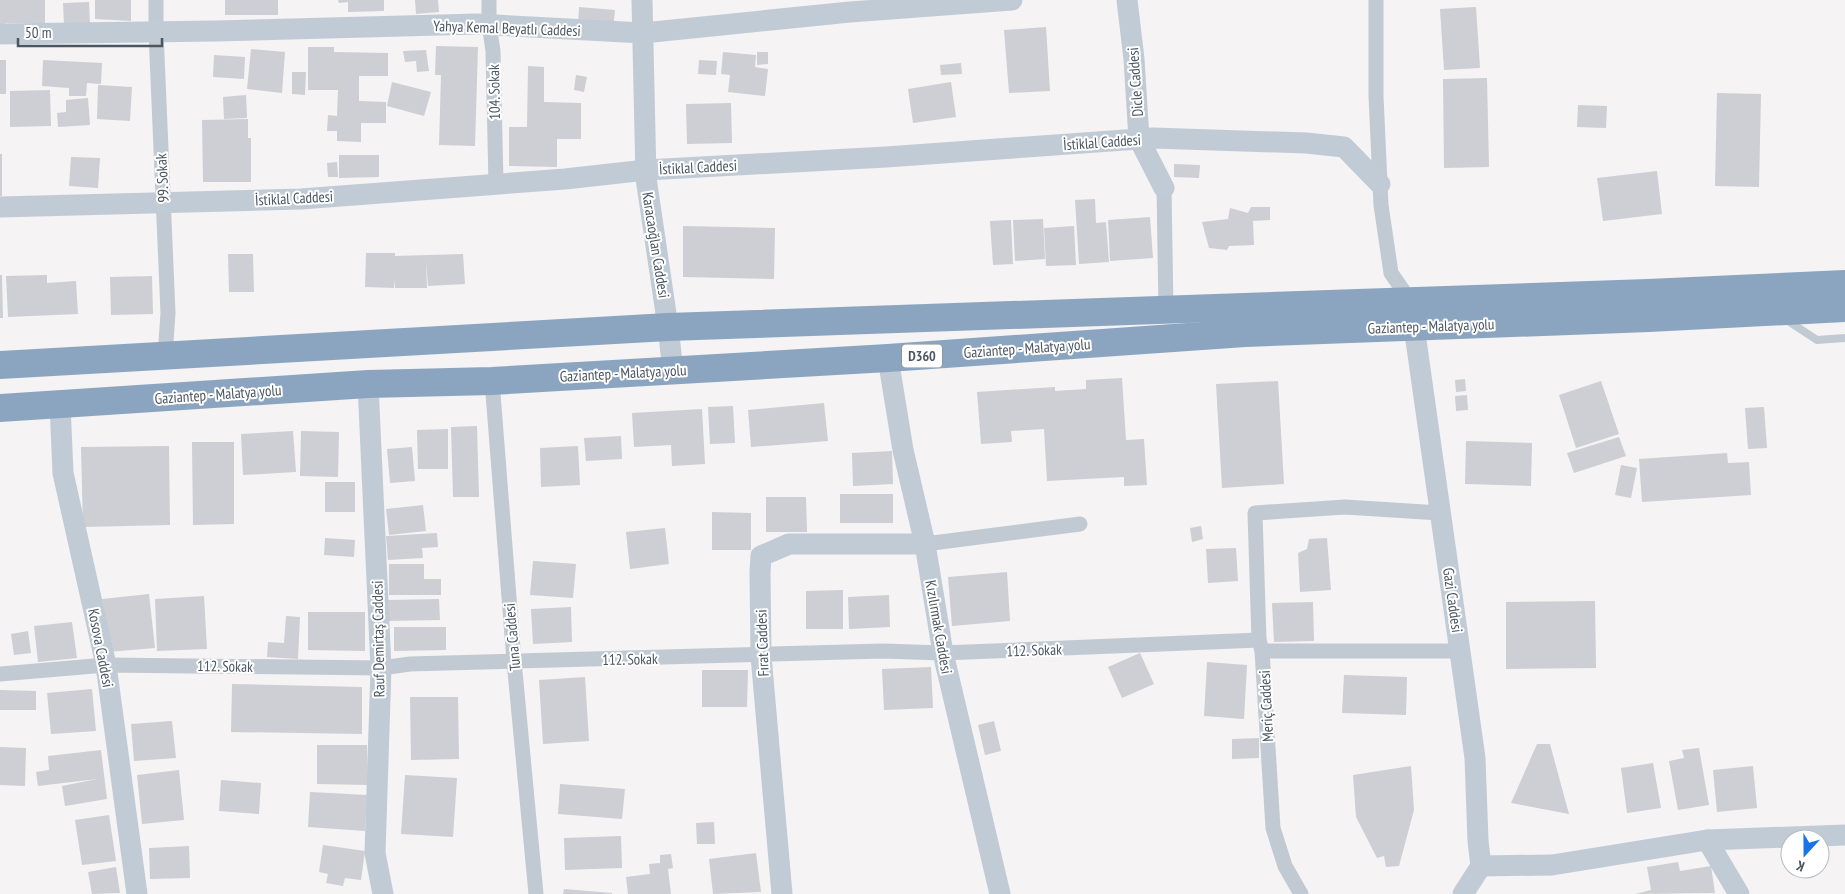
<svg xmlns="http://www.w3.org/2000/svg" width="1845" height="894" viewBox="0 0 1845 894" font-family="'PT Sans Narrow',sans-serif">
<rect width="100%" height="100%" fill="#f5f3f3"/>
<g fill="#cdcfd5">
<polygon points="0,0 45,0 45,23 5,23 5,25 0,25"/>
<polygon points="95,0 131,0 131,21 95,19"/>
<rect x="225" y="0" width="53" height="15"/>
<polygon points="338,0 384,0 384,11 348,12 348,2 339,3"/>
<polygon points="415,0 438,0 439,12 416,14"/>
<polygon points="89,2 90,24 64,25 63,3"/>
<polygon points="579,7 615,10 613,29 578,26"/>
<polygon points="1476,7 1480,68 1444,70 1440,9"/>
<polygon points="1046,27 1050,91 1009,93 1004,30"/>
<polygon points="436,46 478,47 475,146 439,145 441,75 435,75"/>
<polygon points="308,47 334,47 334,52 388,53 388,76 359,76 359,101 386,102 386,123 361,123 361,142 337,141 337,131 327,131 328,115 337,116 338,90 308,90"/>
<polygon points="251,49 285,52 282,93 247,89"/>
<polygon points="426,50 429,71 417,72 416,61 405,62 403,51"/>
<polygon points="723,52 756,55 755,67 768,69 765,96 728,92 730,75 721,74"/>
<polygon points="757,52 768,52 768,64 757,65"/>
<polygon points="214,55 245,57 244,79 213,77"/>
<rect x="0" y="60" width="6" height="34"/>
<polygon points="43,60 102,63 101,84 87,83 86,96 69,96 69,88 42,86"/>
<polygon points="699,60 717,61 716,75 698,74"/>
<polygon points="961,63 962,74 941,75 940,65"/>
<polygon points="528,66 544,67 544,102 581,103 581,139 557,139 557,167 509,166 509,127 527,127"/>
<polygon points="292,72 306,72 305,95 292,94"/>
<polygon points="576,75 587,77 584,92 574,90"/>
<polygon points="1487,78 1489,167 1444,168 1443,79"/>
<polygon points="392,82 431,92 424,116 387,106"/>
<polygon points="951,82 956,117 913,123 908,89"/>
<polygon points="98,85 132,87 130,121 97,119"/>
<polygon points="50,90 51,126 10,127 10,91"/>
<polygon points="1717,93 1761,94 1759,187 1715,186"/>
<polygon points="246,95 247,118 224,119 223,97"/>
<polygon points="88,98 90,125 58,127 57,113 66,112 66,100"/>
<polygon points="731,103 732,143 687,144 686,104"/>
<polygon points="1578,105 1607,106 1606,128 1577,127"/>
<polygon points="248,119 248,138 251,138 251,182 203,182 202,120"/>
<rect x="0" y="154" width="2" height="42"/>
<polygon points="339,155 379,155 379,177 339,178"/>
<polygon points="71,157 100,158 98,188 69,186"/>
<polygon points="337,162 338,177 328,177 327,163"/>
<polygon points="1174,164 1200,165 1199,178 1174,177"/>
<polygon points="1657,171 1662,214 1603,221 1597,178"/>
<polygon points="1095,199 1096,223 1106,222 1109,262 1079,264 1075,200"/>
<polygon points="1251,207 1270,207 1270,220 1253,221 1254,245 1229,246 1227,250 1209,248 1202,222 1228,219 1230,208 1248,213"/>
<polygon points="1150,217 1153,258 1110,261 1108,220"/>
<polygon points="1043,219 1045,259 1015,261 1013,220"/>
<polygon points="1011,220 1013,264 993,265 990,221"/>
<polygon points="683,226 775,228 774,279 683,277"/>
<polygon points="1074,226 1076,265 1046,266 1044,228"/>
<polygon points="366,253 395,253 395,256 463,254 465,284 428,286 426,261 427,288 395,288 395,279 394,288 365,287"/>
<polygon points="228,254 253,254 254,292 229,292"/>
<polygon points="0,275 2,275 3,318 0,318"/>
<polygon points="47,275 47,283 76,281 78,314 8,317 6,276"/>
<polygon points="152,276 153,314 111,315 110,277"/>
<polygon points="1122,378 1126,440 1144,439 1147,485 1124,486 1124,477 1047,481 1044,429 1011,431 1012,442 981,444 977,392 1055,387 1055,391 1086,389 1086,380"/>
<polygon points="1465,379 1466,391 1456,392 1455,380"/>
<polygon points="1278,381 1284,484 1222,488 1216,384"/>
<polygon points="1601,381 1619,434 1576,448 1559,395"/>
<polygon points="1467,395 1468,410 1456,411 1455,396"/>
<polygon points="824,403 828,441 751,447 748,410"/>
<polygon points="733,406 735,443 710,444 708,407"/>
<polygon points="1764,407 1767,448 1748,449 1745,408"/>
<polygon points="702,409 705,464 672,466 671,445 634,447 632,413"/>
<polygon points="477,426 479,497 453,497 451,427"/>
<polygon points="448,429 448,469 418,469 417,430"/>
<polygon points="293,431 296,472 243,475 241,434"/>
<polygon points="301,431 339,432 338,477 300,476"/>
<polygon points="621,436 622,459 586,461 584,438"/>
<polygon points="1619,437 1626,456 1574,473 1567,453"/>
<polygon points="1466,441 1532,443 1531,486 1465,484"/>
<polygon points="192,442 234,442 234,524 193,525"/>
<polygon points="169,446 170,525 83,527 81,447"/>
<polygon points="578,446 580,485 541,487 540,448"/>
<polygon points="412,447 415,481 390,483 387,449"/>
<polygon points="892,451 893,484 853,486 852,453"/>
<polygon points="1727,453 1728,463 1749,462 1751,495 1642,502 1639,459"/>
<polygon points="1621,465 1637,468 1631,498 1615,495"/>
<rect x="325" y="482" width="30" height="30"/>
<rect x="840" y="494" width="53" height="29"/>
<polygon points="766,497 806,497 807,532 766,532"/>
<polygon points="423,505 426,531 389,535 386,509"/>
<polygon points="712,512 751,513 751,550 712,550"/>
<polygon points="1201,526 1203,539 1192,542 1190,528"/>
<polygon points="665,528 669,564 630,569 626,532"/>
<polygon points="437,533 438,547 422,548 423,558 388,560 386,536"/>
<polygon points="325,538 355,540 354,557 324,555"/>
<polygon points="1327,538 1331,590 1300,592 1298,553 1307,549 1309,539"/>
<polygon points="1236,548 1238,581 1208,583 1206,549"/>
<polygon points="533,561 576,564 573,598 530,595"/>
<polygon points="389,564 424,564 424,579 441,579 441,595 389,595"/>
<polygon points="1007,572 1010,621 952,626 948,577"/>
<polygon points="843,590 843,629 806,629 806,591"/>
<polygon points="149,594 155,648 108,652 102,599"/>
<polygon points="889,595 890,627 849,629 848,597"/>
<polygon points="204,596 207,649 157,651 155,599"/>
<polygon points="439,599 440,620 389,621 388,600"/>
<polygon points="1595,601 1596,668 1506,669 1506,602"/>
<polygon points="1313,602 1314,641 1274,642 1272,603"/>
<polygon points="571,607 572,642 533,644 531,609"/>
<polygon points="308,612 365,612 365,651 308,650"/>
<polygon points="286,616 300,617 298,659 267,657 268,642 284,643"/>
<polygon points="72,622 77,658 38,662 34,626"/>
<polygon points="394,627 446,627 446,650 394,651"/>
<polygon points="28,631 31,653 14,655 11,634"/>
<polygon points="1140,653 1154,684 1122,698 1108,667"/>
<polygon points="1207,662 1247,665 1244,719 1204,716"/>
<polygon points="931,667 933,708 884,710 882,669"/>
<polygon points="702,670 748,670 747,707 702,707"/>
<polygon points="1344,675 1407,677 1406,715 1342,713"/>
<polygon points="585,677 589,741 543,744 539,680"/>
<polygon points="232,684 362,687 362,734 231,732"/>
<polygon points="92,689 96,731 51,734 47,693"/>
<polygon points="0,690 36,691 36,710 0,710"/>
<polygon points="410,697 458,697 459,759 411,760"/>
<polygon points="172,721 176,758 134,761 131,724"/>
<polygon points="994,721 1001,751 985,755 978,725"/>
<polygon points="1259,738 1259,758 1232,759 1232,739"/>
<polygon points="1537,744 1550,744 1569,814 1511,803"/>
<polygon points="317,745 367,745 368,785 317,784"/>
<polygon points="0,747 26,748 25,786 0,785"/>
<polygon points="1699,748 1709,805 1678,810 1669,761 1684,758 1682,750"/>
<polygon points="101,750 107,799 65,806 62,786 97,779 38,786 36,772 49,770 48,756"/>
<polygon points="1653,763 1661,808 1627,813 1621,768"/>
<polygon points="1411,766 1414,810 1399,866 1386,867 1384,856 1377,858 1356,817 1353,775"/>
<polygon points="1753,766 1757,808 1717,812 1713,770"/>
<polygon points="179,770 184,820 142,824 137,775"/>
<polygon points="405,775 457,778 453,837 401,834"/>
<polygon points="221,780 261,783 259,814 219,811"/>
<polygon points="560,784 625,789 622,819 558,814"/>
<polygon points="310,792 367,795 365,831 308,827"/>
<polygon points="109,815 116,861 82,865 75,820"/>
<polygon points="714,822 715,844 697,844 696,823"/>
<polygon points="621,836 622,868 565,870 564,838"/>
<polygon points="323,845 365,851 361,880 345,878 343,886 326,883 328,874 319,872"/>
<polygon points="189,846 190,878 150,879 149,848"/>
<polygon points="756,853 761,892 713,894 709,859"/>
<polygon points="671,854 673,868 668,869 671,894 628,894 626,877 650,874 649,864 660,863 660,855"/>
<polygon points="1678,862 1680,871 1711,866 1715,893 1635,894 1651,890 1647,867"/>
<polygon points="116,867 120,893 92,894 88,872"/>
<polygon points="564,889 612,893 612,894 563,894"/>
</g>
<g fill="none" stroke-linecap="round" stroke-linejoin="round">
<polyline stroke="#c1cad2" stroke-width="8" points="1785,319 1817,340 1845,338"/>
<g stroke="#c1cad2" stroke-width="15">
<polyline points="156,0 156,32 168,313 165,356"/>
<polyline points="489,0 489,24 493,51 496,184"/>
<polyline points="1376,0 1376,96 1381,205 1391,273 1411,302"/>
<polyline points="1164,188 1166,310"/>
<polyline points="492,381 514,661 536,894"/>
<polyline points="925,544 1080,524"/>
<polyline points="1262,651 1460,651"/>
<polyline points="0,674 106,665 381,668 410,664 883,651 943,653 1259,640"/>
<polyline points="1301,894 1285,866 1273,828 1262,651 1259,640 1255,513 1345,507 1440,513"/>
</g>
<g stroke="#c1cbd6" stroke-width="21">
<polyline points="642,0 646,178 668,327 673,371"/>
<polyline points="1127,0 1134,59 1139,139 1164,188"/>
<polyline points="0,34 215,31 477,24 643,33 850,12 1012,0"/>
<polyline points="0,207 301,199 565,179 646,170 886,157 1153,138 1306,143 1344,147 1380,184"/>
<polyline points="1412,312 1475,758 1478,841 1481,866 1463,894"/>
<polyline points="888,358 903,450 925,544 943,653 1000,894"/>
<polyline points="368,384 381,668 375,853 383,894"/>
<polyline points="60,404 63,473 106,665 137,894"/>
<polyline points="1707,840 1845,835"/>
<polyline points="1481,866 1552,865 1707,840 1739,894"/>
<polyline points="782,894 761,656 760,572 761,556 789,544 925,544"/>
</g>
<g stroke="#8ba5c1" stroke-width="28">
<polyline points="0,365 668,327 1648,293 1845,284"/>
<polyline points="0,408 368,384 492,381 888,358 1245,333 1649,318 1845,308"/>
</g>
</g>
<g text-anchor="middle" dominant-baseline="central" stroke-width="4" stroke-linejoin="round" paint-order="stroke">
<rect fill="#fff" stroke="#808990" stroke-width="1" x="902" y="344.5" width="40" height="23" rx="4"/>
<g font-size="14" font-weight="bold" fill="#4a5661">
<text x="922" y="356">D360</text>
</g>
<g font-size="15" fill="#4a5661" stroke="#fff">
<text transform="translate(507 28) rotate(2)">Yahya Kemal Beyatlı Caddesi</text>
<text transform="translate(1135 82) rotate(-94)">Dicle Caddesi</text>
<text transform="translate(494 92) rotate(-91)">104. Sokak</text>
<text transform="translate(1102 142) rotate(-4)">İstiklal Caddesi</text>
<text transform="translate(698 167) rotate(-3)">İstiklal Caddesi</text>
<text transform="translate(162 178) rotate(-93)">99. Sokak</text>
<text transform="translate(294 198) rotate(-3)">İstiklal Caddesi</text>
<text transform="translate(656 245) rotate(81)">Karacaoğlan Caddesi</text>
<text transform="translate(1431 326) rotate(-2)">Gaziantep - Malatya yolu</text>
<text transform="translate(1027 348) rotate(-4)">Gaziantep - Malatya yolu</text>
<text transform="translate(623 373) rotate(-3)">Gaziantep - Malatya yolu</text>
<text transform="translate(218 394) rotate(-4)">Gaziantep - Malatya yolu</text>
<text transform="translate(1453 600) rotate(82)">Gazi Caddesi</text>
<text transform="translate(939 627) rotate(80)">Kızılırmak Caddesi</text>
<text transform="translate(512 637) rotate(-95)">Tuna Caddesi</text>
<text transform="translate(378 639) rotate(-91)">Rauf Demirtaş Caddesi</text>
<text transform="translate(762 643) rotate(-92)">Fırat Caddesi</text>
<text transform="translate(101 648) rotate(79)">Kosova Caddesi</text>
<text transform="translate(1034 650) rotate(-2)">112. Sokak</text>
<text transform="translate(630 659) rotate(-1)">112. Sokak</text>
<text transform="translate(225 666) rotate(1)">112. Sokak</text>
<text transform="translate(1266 706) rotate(-93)">Meriç Caddesi</text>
</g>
</g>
<g transform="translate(1805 854) rotate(201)"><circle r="24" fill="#ffffff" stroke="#b7bbc0"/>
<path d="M0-4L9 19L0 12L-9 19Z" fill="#1a73e8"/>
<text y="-8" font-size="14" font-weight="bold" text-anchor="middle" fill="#4a5661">K</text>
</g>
<path d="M18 38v8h144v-8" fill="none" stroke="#4a5661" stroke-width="2.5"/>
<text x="25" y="38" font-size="15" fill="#4a5661" stroke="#ffffff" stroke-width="4" paint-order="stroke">50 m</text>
</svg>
